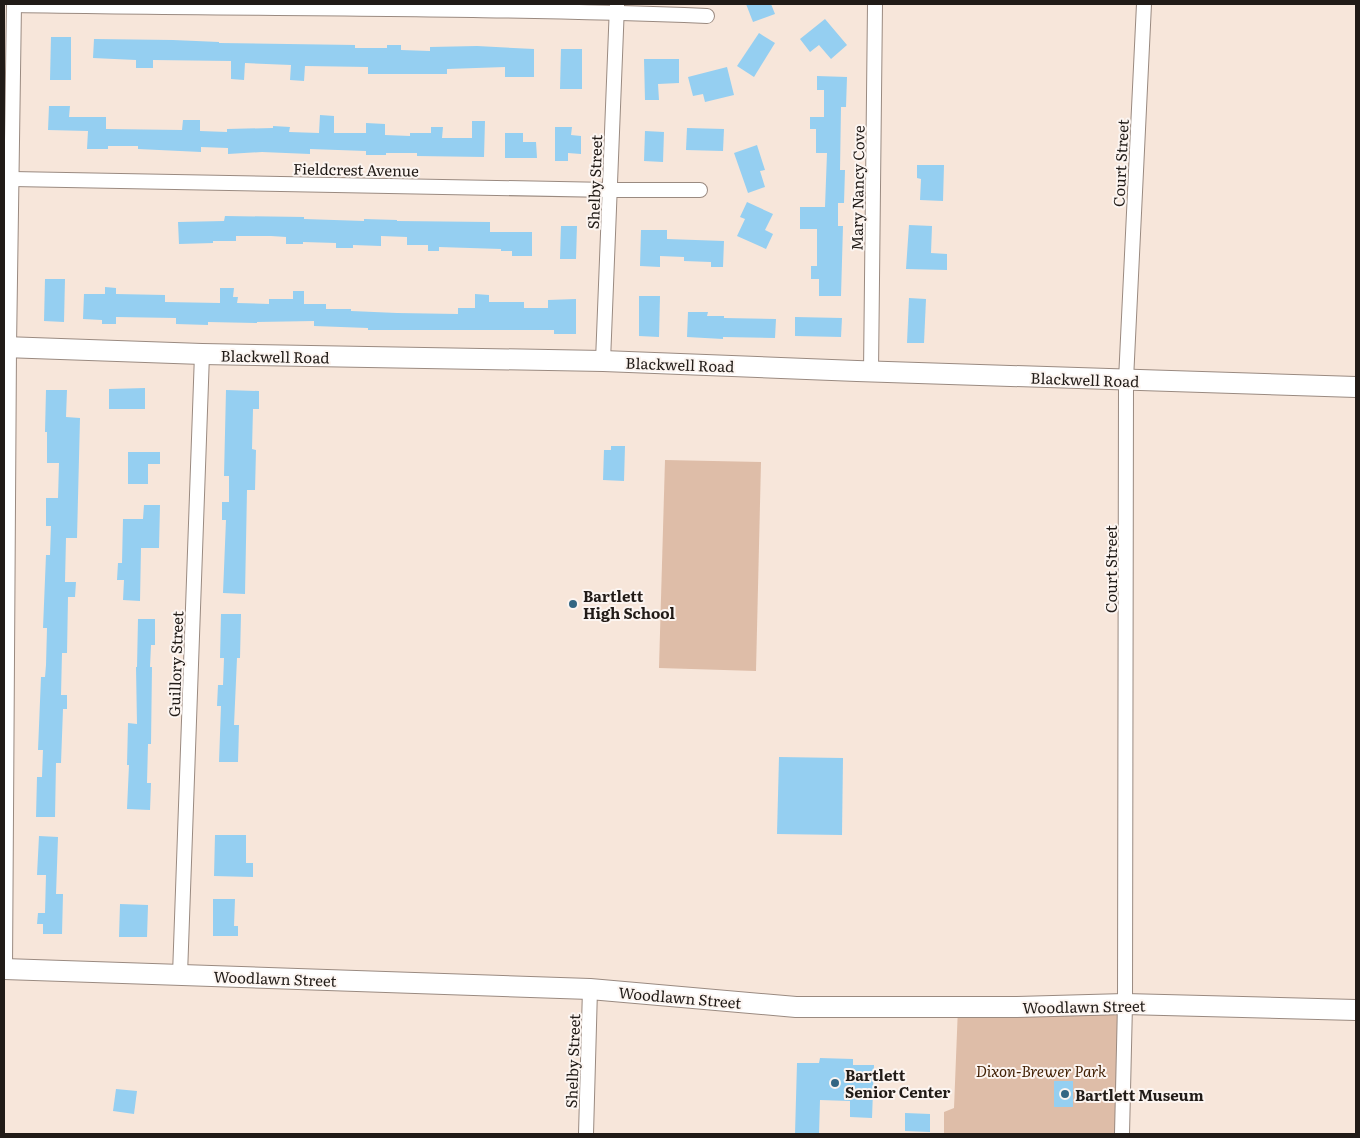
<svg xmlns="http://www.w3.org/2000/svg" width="1360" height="1138" viewBox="0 0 1360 1138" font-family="Literata,serif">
<rect width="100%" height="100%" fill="#f7e6da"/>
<g fill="#debda8">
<polygon points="665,460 761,462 756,671 659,668"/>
<polygon points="1125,1004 1122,1134 944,1134 944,1112 954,1108 958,1007"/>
</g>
<g fill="#95cff1">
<polygon points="746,4 771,4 775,14 753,22"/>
<polygon points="825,19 847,45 831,59 819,45 810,52 800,39"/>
<polygon points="759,33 775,43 754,77 737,66"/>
<polygon points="51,37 71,37 71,80 50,80"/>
<polygon points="94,39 173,40 219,42 219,43 355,45 355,48 387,48 387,45 401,45 401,50 430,51 430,47 477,46 534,49 534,77 505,77 505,67 447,69 447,74 368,74 368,67 305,66 304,81 290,80 291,65 245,63 244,80 231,79 231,61 153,60 153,68 136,68 136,60 93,58"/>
<polygon points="561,49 582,49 582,89 560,89"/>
<polygon points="644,59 679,59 679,83 658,84 659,100 645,100"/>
<polygon points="727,67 734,95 705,102 703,94 693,96 688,77"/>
<polygon points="817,76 847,77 846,107 841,107 840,170 845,170 844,203 838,203 838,226 843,226 841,296 819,296 819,279 811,279 811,266 817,266 817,229 800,229 800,207 825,207 827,153 816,153 816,129 810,129 810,117 824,117 824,90 817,90"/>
<polygon points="49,106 70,106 69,117 106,117 106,129 182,130 183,120 200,120 200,131 227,132 227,129 273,128 273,126 290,127 289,132 319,133 320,115 334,116 334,133 366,133 366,123 385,124 385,135 410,136 410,133 431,133 431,127 443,127 442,138 472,138 472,121 485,121 484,157 417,156 417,153 386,153 386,155 366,155 366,151 310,149 310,154 262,152 228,154 228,148 201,147 201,152 138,149 138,146 108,146 108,149 87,149 88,131 48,130"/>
<polygon points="555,127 572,127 571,135 581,136 581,154 568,153 568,161 555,161"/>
<polygon points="687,128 724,129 723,151 686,150"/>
<polygon points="645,131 664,132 663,162 644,161"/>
<polygon points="505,133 523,133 523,142 536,142 537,158 505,158"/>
<polygon points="757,145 765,170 760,171 765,187 748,193 734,153"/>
<polygon points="917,165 944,165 943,201 920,200 921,179 917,178"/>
<polygon points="747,202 773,214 765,230 773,234 766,249 737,236 745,219 740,217"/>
<polygon points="225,216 304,217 304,219 364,221 364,219 397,220 397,221 490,222 490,232 532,232 532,256 512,256 512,251 501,251 501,249 439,247 439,251 428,251 428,245 407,245 407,237 381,236 381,246 353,245 353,248 336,248 336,243 303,242 303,244 286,244 286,237 271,236 236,236 236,241 213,241 213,243 179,244 178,222 224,221"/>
<polygon points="909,225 932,226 931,253 947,254 947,270 906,269"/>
<polygon points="561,226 577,226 576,259 560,259"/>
<polygon points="641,230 667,230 667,239 724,241 723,267 711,267 711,262 684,261 684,257 660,256 660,267 640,266"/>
<polygon points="45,279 65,279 64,322 44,321"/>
<polygon points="105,287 116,288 116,294 165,295 165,302 220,303 220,288 234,288 233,297 238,297 237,303 269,304 269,299 293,299 293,291 304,291 304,304 326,304 326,309 351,309 351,311 397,313 458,314 458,308 475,308 475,294 489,295 489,302 524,302 524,308 548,308 548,300 576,299 576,334 554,334 554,330 368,330 368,328 314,326 314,321 257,322 257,323 208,322 208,325 176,324 176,318 116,317 116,324 102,324 102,320 83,319 84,294 105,294"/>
<polygon points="639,296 660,296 659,337 639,336"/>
<polygon points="909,298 926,299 924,343 907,343"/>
<polygon points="688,312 708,312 707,316 724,316 724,318 776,319 775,338 723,337 723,339 687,337"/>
<polygon points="795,317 842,318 841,337 795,336"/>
<polygon points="145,388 145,409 109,409 109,389"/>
<polygon points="46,390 67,390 66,417 80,418 77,538 66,538 65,582 76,582 75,597 68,597 67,653 62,653 61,695 67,695 67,709 63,709 61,763 56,763 55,817 36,817 37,777 42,777 43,750 38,750 41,677 45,677 46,665 47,628 43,628 46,555 50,555 51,526 46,526 46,498 58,498 59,463 47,463 47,432 45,432"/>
<polygon points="226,390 259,391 259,409 253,409 252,449 256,450 255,490 247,490 245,594 223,593 226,520 222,520 222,502 229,502 229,476 224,476"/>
<polygon points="611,446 625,446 624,481 603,480 604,450 611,450"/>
<polygon points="128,452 160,452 160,464 148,464 148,484 128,484"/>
<polygon points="144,505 160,505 159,548 141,548 140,601 123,600 124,580 117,580 118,563 122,563 123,519 143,519"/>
<polygon points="221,614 241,614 240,658 237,658 234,725 239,725 238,762 219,762 221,706 217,706 218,685 223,685 224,658 220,658"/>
<polygon points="138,619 155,619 155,645 151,645 150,667 152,667 151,744 148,744 147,783 151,783 150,810 127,809 129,765 127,765 128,723 137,724 136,667 137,667"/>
<polygon points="779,757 843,758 842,835 777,834"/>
<polygon points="215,835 246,835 246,863 253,863 253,877 214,876"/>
<polygon points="39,836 58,837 56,894 63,894 62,934 43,934 43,924 37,924 38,913 45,913 46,875 37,875"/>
<polygon points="213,899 235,899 234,926 238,926 238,936 213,936"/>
<polygon points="120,904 148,905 147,937 119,937"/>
<polygon points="820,1058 853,1059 853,1065 874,1065 872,1118 850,1117 850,1101 820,1100 819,1134 795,1134 797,1063 819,1063"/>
<rect x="1054" y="1081" width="19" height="26"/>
<polygon points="116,1089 137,1091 134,1114 113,1111"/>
<polygon points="905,1113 930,1114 930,1132 905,1131"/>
</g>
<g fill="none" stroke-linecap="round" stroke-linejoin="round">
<defs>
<g id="street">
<path d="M14 5C245 9 476 7 707 16"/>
<polyline points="12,179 610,190 700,190"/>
<polyline points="603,361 617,5"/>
<polyline points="871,372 875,4"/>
<polyline points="5,969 9,347 14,4"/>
<polyline points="180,975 202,354"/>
<polyline points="586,1134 590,989"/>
<polyline points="1122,1134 1125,1004 1126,380 1144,4"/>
</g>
<g id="secondary">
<polyline points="4,347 202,354 603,361 857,371 1356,387"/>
<polyline points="4,969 590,989 796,1007 1017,1007 1125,1004 1356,1010"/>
</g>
</defs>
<use href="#street" stroke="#9a8a80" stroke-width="16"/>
<use href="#secondary" stroke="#9a8a80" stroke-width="22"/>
<use href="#street" stroke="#fff" stroke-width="14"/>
<use href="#secondary" stroke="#fff" stroke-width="20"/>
</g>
<g fill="#336683" stroke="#fcf5f1" stroke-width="2">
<circle cx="573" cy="604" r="5"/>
<circle cx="835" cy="1083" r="5"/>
<circle cx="1065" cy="1094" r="5"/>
</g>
<g text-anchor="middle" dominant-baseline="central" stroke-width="4" stroke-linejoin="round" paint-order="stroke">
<g font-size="15" fill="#211b17" stroke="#fcf5f1">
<text transform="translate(1120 163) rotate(-87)">Court Street</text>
<text transform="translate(356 169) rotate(1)">Fieldcrest Avenue</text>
<text transform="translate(594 182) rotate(-88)">Shelby Street</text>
<text transform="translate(857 188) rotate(-89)">Mary Nancy Cove</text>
<text transform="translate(275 356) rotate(1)">Blackwell Road</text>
<text transform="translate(680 364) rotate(2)">Blackwell Road</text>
<text transform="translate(1085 379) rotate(2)">Blackwell Road</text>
<text transform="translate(1110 569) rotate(-90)">Court Street</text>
<text transform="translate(175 664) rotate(-88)">Guillory Street</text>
<text transform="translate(275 978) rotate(2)">Woodlawn Street</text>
<text transform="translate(680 997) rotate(5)">Woodlawn Street</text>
<text transform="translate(1084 1006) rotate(-1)">Woodlawn Street</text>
<text transform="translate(572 1061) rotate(-88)">Shelby Street</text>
</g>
<g font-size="15" font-weight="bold" fill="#211b17" stroke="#fcf5f1" text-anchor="start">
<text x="583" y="595">Bartlett<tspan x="583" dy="17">High School</tspan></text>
<text x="845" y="1074">Bartlett<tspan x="845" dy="17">Senior Center</tspan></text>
<text x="1075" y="1094">Bartlett Museum</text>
</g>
<g font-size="15" font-style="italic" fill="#432206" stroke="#fcf5f1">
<text x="1041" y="1070">Dixon-Brewer Park</text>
</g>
</g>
<rect width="1360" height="1138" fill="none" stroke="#211b17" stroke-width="10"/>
</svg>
